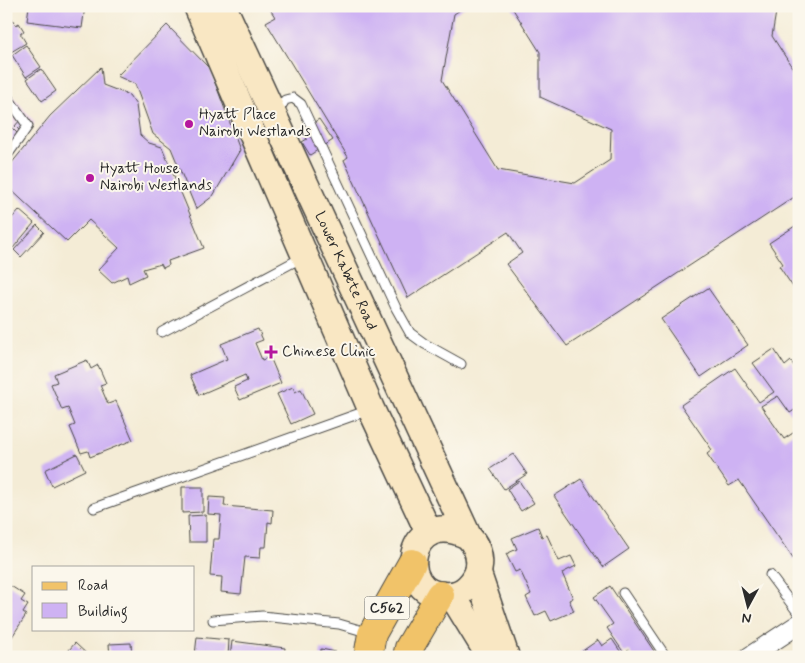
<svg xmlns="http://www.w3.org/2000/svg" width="805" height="663" viewBox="0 0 805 663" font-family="Mynerve,sans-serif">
<rect width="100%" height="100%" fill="#fbf7ec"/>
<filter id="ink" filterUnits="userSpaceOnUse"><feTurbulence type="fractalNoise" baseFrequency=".02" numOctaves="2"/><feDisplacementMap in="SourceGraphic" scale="10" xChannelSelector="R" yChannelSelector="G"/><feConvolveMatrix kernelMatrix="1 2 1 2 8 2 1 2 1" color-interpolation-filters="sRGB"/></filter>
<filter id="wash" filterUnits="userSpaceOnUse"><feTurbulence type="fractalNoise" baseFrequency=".0096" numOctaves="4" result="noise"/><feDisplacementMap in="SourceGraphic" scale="20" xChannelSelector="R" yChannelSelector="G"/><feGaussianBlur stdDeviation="1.12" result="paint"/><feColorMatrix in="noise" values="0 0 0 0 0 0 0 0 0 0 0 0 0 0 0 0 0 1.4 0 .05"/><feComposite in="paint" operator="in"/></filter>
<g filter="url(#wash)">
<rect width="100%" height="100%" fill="#f4ecd6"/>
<polygon fill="#ecd1ea" points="6,88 35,122 6,163"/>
<g id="blocks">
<g fill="#ceb2f3">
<polygon points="29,6 85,6 82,28 27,21"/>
<polygon points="268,6 466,6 454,14 442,80 498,170 575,183 610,160 611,129 540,97 540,52 511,6 777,6 772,36 799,78 799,194 567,346 506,264 522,253 508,232 408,298 344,160 348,157 266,22 275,17"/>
<polygon points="6,10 16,25 19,23 24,31 20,33 26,43 11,52 6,45"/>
<polygon points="167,25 210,69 240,150 213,196 196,209 171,148 153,134 135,84 117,76"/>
<polygon points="26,45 41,67 26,77 12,55"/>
<polygon points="101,67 103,85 129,95 136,105 140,135 149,143 162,147 204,248 168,261 169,265 163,268 161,264 143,269 146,275 129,283 127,276 112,283 98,270 119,248 89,220 67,242 6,185 6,170 50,116"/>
<polygon points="41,69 56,91 42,101 27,79"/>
<polygon points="319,119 333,140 310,155 302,142 307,139 302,130"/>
<polygon points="20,120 26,127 21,132 15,126"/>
<polygon points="6,122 21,137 6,152"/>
<polygon points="19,210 34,223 13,248 6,242 6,225"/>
<polygon points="37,225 44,232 21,257 14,250"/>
<polygon points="795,226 799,232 799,288 795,290 779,266 783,264 769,243"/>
<polygon points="708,288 748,345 701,377 661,319"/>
<polygon points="258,329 263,340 255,343 262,360 270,357 281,383 240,400 234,387 247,381 245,375 199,395 190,375 227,359 221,344"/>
<polygon points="774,349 785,366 791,361 794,366 799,363 799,407 790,413 778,396 761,406 784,439 799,429 799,547 794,560 739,480 729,486 707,454 712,450 681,405 735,368 759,402 774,392 753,363"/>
<polygon points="87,360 91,369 98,365 106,383 100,385 108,404 116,401 133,440 90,457 88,451 81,453 70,427 75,425 68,408 62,410 51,384 57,382 54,374"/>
<polygon points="293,387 295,392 301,389 313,414 291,424 277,394"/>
<polygon points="77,454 85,470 52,486 45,470"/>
<polygon points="513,454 527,474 504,489 490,469"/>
<polygon points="581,479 629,549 603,567 554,496"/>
<polygon points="519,481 534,503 521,511 507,489"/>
<polygon points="182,487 203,487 203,512 182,513"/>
<polygon points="209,497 225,498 224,506 273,510 272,523 268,522 266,547 261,547 260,558 245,557 241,594 221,592 222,577 210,576 213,539 219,539 221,515 208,514"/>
<polygon points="206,515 206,542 189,542 188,516"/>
<polygon points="538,527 542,537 547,535 559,561 571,556 576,566 562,573 573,598 569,600 574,611 551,621 546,611 535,616 526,597 531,594 520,570 515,572 506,554 517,549 512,538"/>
<polygon points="6,583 25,595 21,601 28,605 23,613 26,615 8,643 6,642"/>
<polygon points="610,586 658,657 633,657 629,650 624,653 607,628 613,624 594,597"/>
<polygon points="197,637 229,640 228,657 195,655"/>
<polygon points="612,639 624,657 574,657 598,640 602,646"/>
<polygon points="232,641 285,648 284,657 230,657"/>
<polygon points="75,643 90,657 63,657"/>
<polygon points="131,643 132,657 110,657 109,644"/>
<polygon points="321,649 336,652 335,657 320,657"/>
</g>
</g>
</g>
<g filter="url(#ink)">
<use href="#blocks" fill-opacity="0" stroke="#494845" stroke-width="1"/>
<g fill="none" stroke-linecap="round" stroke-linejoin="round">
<defs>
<g id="lane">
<polyline points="6,95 28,126 6,157"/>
<polyline points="277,113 285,100 293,98 301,104 396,308 410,333 425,344 461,364"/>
<polyline points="162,332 303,257"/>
<polyline points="94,508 369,410"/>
<polyline points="770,575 799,614"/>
<polyline points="623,593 666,657"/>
<polyline points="213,620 262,616 339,624 370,633"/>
</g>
<polyline id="street" points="749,657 799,624"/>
<g id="secondary">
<polyline points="197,6 371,409 429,533"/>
<path id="s1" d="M223 6 468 536C482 551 484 572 468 587 462 593 453 596 444 595 394 594 407 505 468 536"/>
<polyline points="478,574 506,657"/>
<polyline points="452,595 490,657"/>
</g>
<g id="primary">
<polyline points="368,657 372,634 412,563"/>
<polyline points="407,657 409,648 440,595"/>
</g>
</defs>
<use href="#lane" stroke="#494845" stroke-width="11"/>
<use href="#street" stroke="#494845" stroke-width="21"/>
<use href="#secondary" stroke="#494845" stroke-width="29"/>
<use href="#primary" stroke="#494845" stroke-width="30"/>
<use href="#lane" stroke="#fff" stroke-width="9"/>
<use href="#street" stroke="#fff" stroke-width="19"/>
<use href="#secondary" stroke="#f9e7c3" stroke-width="26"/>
<use href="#primary" stroke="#f1c369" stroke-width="28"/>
</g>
</g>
<g fill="#b5179e" stroke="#fbf7ec" stroke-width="2">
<circle cx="189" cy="124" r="5"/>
<circle cx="90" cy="178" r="5"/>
<path d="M268.5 344.5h5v5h5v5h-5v5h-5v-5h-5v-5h5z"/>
</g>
<g text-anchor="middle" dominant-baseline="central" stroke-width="4" stroke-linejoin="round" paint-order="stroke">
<rect fill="#fbf7ec" stroke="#696865" stroke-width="1" x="364.5" y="596.5" width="45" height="23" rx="4"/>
<g font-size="14" font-weight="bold" fill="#2b2b2b">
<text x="387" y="608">C562</text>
</g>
<g font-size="15" fill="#2b2b2b" stroke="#fbf7ec" text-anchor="start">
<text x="199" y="115">Hyatt Place<tspan x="199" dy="17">Nairobi Westlands</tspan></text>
<text x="100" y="169">Hyatt House<tspan x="100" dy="17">Nairobi Westlands</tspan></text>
<text x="282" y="352">Chinese Clinic</text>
</g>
<g font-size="15" fill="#2b2b2b" stroke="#fbf7ec">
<text stroke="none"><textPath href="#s1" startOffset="292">Lower Kabete Road</textPath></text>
</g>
</g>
<rect width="805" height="663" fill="none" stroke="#fbf7ec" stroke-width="25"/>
<rect x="32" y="566" width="162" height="65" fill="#fbf7ec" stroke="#a8a59f"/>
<rect x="42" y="582" width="25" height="8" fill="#f1c369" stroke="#a8a59f"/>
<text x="78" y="590" font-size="15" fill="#2b2b2b">Road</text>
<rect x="42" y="603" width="25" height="15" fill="#ceb2f3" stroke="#a8a59f"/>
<text x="78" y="616" font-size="15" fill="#2b2b2b">Building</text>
<g transform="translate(748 606) rotate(187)" stroke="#fbf7ec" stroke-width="4" paint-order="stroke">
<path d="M0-4L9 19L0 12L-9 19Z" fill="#2b2b2b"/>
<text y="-8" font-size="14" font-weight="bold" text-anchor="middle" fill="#2b2b2b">N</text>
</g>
</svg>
